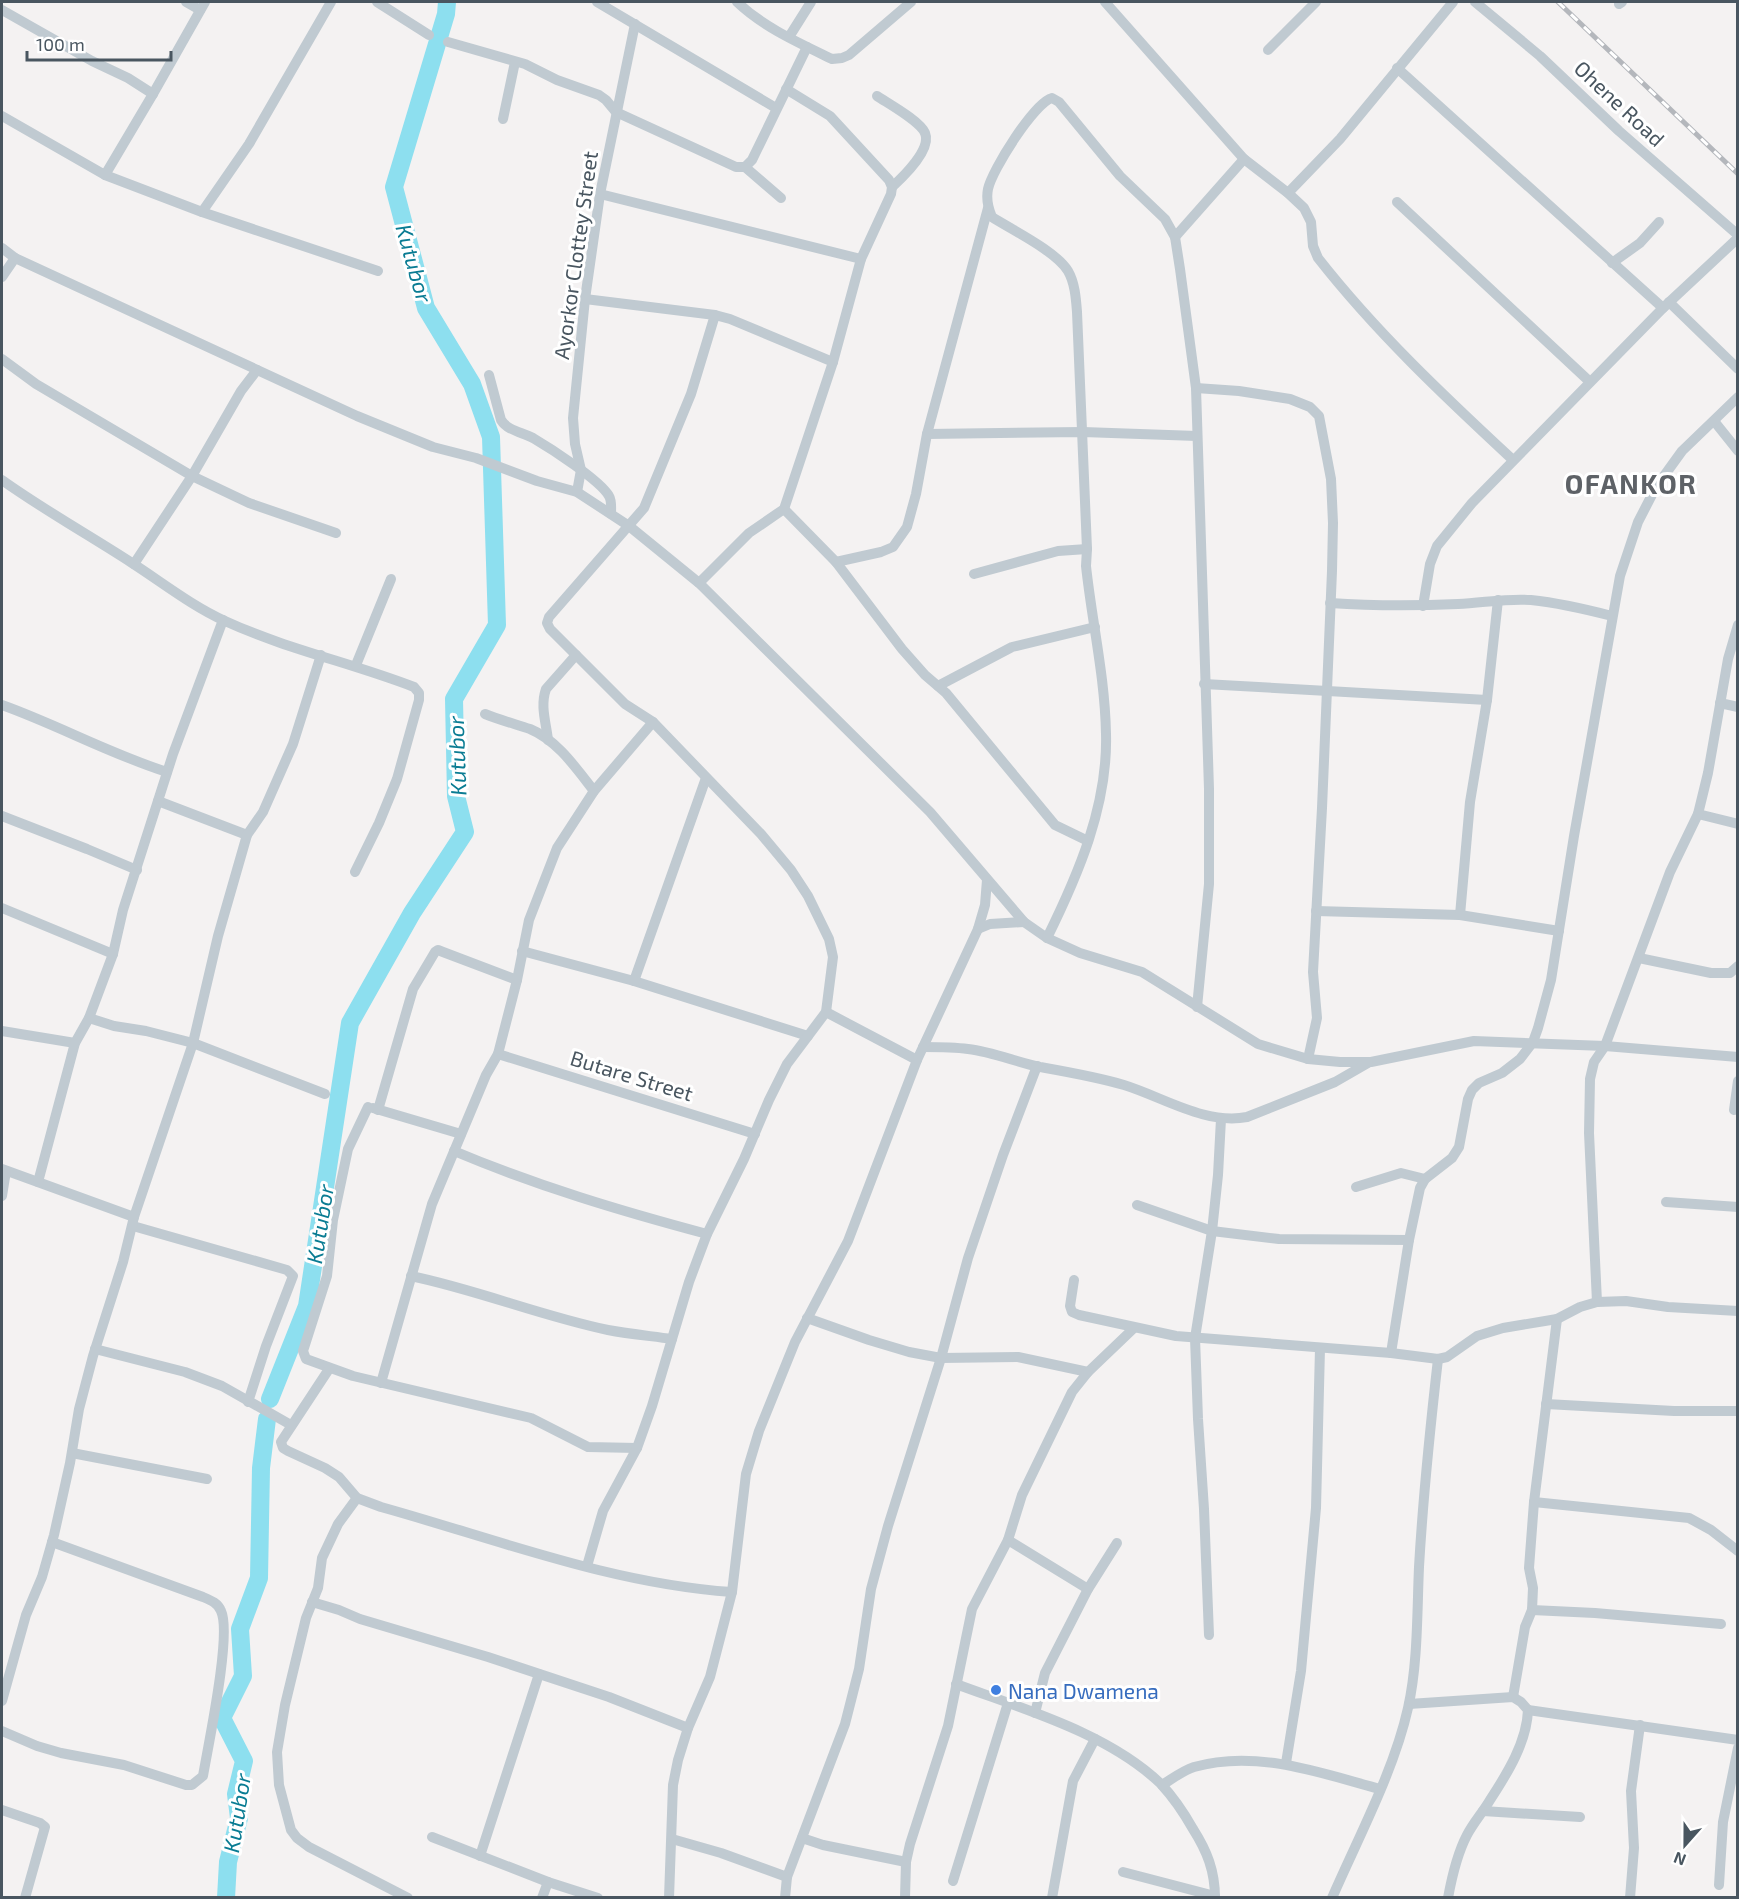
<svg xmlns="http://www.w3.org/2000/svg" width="1739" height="1899" viewBox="0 0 1739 1899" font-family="'Exo 2',sans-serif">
<rect width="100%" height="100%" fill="#f4f2f2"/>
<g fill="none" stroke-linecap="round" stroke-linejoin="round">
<g stroke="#8ddfef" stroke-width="18">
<polyline points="270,1399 307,1306 350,1023 412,913 465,832 456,796 454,699 497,625 491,437 472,384 426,308 394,187 446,14 447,2"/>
<polyline points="226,1898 228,1862 239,1818 236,1794 244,1761 222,1718 243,1676 240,1629 259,1578 261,1468 267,1419"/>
</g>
<g stroke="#c0cad1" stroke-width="10">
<polyline points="186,2 200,10"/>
<polyline points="377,2 429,35"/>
<polyline points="597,2 776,108"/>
<path d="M737 2C763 27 799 43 832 59L842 58 849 55 911 2"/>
<path d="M1105 2 1244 159 1288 193 1304 208 1311 222 1313 246 1318 258C1376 332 1444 396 1513 460"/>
<polyline points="1475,2 1540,56 1619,131 1738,235"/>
<polyline points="1619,4 1622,2"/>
<polyline points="2,10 92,61 128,78 153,94"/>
<polyline points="789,37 811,2"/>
<polyline points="448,42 525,64 557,80 599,95 606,100 616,112 736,167 745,167 752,160 807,47"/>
<polyline points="1268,50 1316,2"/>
<polyline points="1397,68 1663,308"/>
<path d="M877 96C889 104 920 121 925 133 932 149 903 177 892 187"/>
<polyline points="2,116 105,175 202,212 378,271"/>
<polyline points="503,119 515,62"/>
<polyline points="745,167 781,198"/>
<polyline points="105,175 153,94 205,2"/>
<polyline points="1288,193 1340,139 1453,2"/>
<polyline points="600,194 861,259"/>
<polyline points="1397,202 1589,381"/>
<polyline points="202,212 249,144 331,2"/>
<polyline points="1175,237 1244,159"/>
<polyline points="2,248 15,258 357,416 433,447 476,458 537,481 577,492 629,526 699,583 930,812 1024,922 1047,938 1080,953 1142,972 1258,1044 1308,1059 1340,1062 1371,1062 1474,1041 1605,1046 1738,1057"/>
<polyline points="1612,263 1640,243 1659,222"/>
<polyline points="2,277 15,258"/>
<polyline points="585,299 715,315 730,319 833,362"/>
<polyline points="1669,302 1738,369"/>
<polyline points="2,359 36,384 192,476 249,503 336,533"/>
<path d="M489 375 501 420C508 431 522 432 533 438 550 448 600 480 609 496 612 501 611 508 611 514"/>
<polyline points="1196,388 1239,391 1290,399 1310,407 1319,416 1331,479 1333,523 1332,571 1322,808 1313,972 1317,1018 1308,1059"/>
<polyline points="1714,421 1738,451"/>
<polyline points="927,434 1083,432 1197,436"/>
<path d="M2 480C44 510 89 535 132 563 163 583 192 606 225 621 286 649 352 663 414 687L419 693V700L397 779 379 823 355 872"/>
<polyline points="577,492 581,470 575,444 573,418 585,299 600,194 635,24"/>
<polyline points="784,509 836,562 902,649 925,675 946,693 1055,825 1088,841"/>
<polyline points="836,562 881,552 893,547 907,527 916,494 927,434 988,208"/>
<polyline points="134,564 192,476 241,391 257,370"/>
<polyline points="974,574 1058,551 1087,549"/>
<polyline points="699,583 749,533 784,509 833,362 861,259 891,194 892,187 889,180 830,116 786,89"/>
<path d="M1330 603C1373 606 1415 606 1458 604 1483 603 1507 598 1531 600 1559 603 1585 609 1612 616"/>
<polyline points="1423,606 1430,564 1437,546 1472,503 1663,308 1738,238"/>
<polyline points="356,665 391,579"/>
<polyline points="1204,684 1487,700"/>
<polyline points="938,686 1012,647 1095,627"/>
<polyline points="1720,703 1738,707"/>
<path d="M2 705C58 725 110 754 167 772"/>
<path d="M485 714C500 720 515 724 530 729 557 740 576 768 594 791"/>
<path d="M548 740C546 722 540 706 546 689L576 655"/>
<polyline points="158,801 247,835"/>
<polyline points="1698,814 1738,824"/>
<polyline points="2,816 87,849 137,870"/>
<polyline points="2,908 113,954"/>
<polyline points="1316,911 1460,915 1559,931"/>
<polyline points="1460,915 1470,802 1487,700 1498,600"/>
<polyline points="978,929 990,924 1024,922"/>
<path d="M1047 938C1078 875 1108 806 1106 734 1105 677 1092 622 1086 566L1087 549 1077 312C1076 299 1075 283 1068 271 1056 251 1012 230 992 217 988 208 986 199 988 189 992 170 1034 103 1052 98L1059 102 1120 176 1165 219 1175 237 1180 269 1196 388 1209 789V884L1197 1007"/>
<polyline points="522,951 634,981 808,1036"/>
<polyline points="1639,958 1711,973 1730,973 1738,966"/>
<polyline points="634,981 706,778"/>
<polyline points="826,1012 917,1060"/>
<polyline points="89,1018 114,1026 146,1031 193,1043 325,1094"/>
<polyline points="2,1031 75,1043"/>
<path d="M923 1047C938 1047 953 1047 968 1049 993 1052 1016 1062 1040 1067 1068 1072 1097 1077 1124 1085 1163 1097 1205 1125 1247 1117L1335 1082 1368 1063"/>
<polyline points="498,1054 755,1134"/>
<polyline points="368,1107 348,1149 333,1220 327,1276 303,1351 306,1359 353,1376 531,1418 588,1447 637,1448"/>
<polyline points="373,1108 461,1134"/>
<polyline points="378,1110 413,989 435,952 438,950 443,952 517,980"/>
<polyline points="1734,1110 1738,1081"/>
<path d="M454 1151C537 1186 621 1211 707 1234"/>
<polyline points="2,1169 134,1217"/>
<polyline points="38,1182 75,1043 89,1018 113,954 123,910 173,754 223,620"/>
<polyline points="1356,1187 1401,1173 1425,1179"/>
<polyline points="2,1196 6,1171"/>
<polyline points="1666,1202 1738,1207"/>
<polyline points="1137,1205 1212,1231 1279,1239 1409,1240"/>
<polyline points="133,1226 287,1270 293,1276 266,1346 248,1402"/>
<path d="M411 1276C478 1290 541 1316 608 1330 629 1334 651 1336 672 1339"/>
<polyline points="1074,1280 1070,1306 1072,1312 1079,1315 1176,1336 1391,1353 1438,1359 1447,1357 1477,1336 1503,1328 1557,1319 1580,1307 1597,1302 1626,1301 1668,1307 1738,1311"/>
<polyline points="1597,1302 1589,1133 1590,1079 1594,1062 1605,1046 1670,872 1698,814 1708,773 1728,659 1738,625"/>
<polyline points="807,1318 869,1340 909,1352 941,1358 1018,1357 1088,1372"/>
<polyline points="95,1349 185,1372 222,1386 291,1425"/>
<polyline points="1391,1353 1409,1240 1420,1188 1425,1179 1452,1158 1459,1147 1468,1099 1472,1090 1479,1083 1502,1073 1520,1059 1533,1042 1538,1028 1551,980 1574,836 1620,576 1638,522 1656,487 1682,451 1738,397"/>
<path d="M329 1369 281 1442 283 1448 288 1451 325 1468 339 1477 357 1498 381 1507C496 1539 612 1584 732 1592"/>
<polyline points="381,1383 432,1204 486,1075 498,1054 517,980 529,920 557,848 594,791 653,722"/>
<polyline points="1546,1404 1674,1411 1738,1411"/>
<polyline points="72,1453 207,1479"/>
<polyline points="357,1498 338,1524 322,1558 318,1588 306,1618 285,1705 277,1752 279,1785 291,1830 297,1838 309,1847 408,1898"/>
<polyline points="1534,1502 1689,1518 1711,1530 1738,1551"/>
<polyline points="1008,1540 1088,1589"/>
<polyline points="587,1566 603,1511 637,1448 652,1406 689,1282 707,1234 744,1159 769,1100 787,1064 826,1012 833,957 829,939 808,896 791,870 761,834 653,722 625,704 550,629 547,623 549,617 644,508 691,394 715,315"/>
<polyline points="312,1602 339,1610 360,1619 488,1657 609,1697 688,1728"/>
<polyline points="1532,1610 1595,1613 1721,1624"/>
<polyline points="1209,1635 1204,1509 1198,1419 1195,1338 1212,1231 1218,1175 1221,1119"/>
<path d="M956 1684C1023 1709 1108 1733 1161 1784 1173 1797 1184 1813 1193 1829 1207 1851 1215 1871 1215 1898"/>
<polyline points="1513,1697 1525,1627 1532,1610 1533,1588 1529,1568 1534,1502 1557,1319"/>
<polyline points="2,1701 26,1615 42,1577 54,1535 70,1463 79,1409 93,1356 123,1262 134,1217 193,1043 218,936 247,835 263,812 293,744 321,655"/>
<path d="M1409 1704 1513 1697 1521 1702 1528 1710C1527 1742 1507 1774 1490 1800 1483 1812 1473 1823 1467 1835 1457 1854 1452 1876 1448 1898"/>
<polyline points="1528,1710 1738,1740"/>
<polyline points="1035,1713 1045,1673 1088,1589 1117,1543"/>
<path d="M2 1731 37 1746 61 1753 124 1765 186 1785H192L203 1776C208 1746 232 1634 221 1611 218 1603 210 1600 203 1597L52 1542"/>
<polyline points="1286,1763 1301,1671 1316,1508 1320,1348"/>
<path d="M1162 1785C1172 1779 1182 1771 1194 1767 1256 1749 1320 1773 1380 1789"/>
<polyline points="2,1810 40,1823 45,1827 25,1898"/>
<polyline points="1483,1811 1580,1817"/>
<polyline points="432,1837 548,1882"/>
<polyline points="802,1838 823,1845 906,1862"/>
<polyline points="672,1839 721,1853 787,1877"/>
<polyline points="480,1856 539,1674"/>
<polyline points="1123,1872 1215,1896"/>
<polyline points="953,1881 1008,1703"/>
<polyline points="1719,1885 1723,1822 1738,1748"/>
<polyline points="542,1898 548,1882 598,1898"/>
<polyline points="669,1898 673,1785 678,1760 688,1728 710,1677 732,1592 746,1474 759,1431 795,1342 848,1241 917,1060 978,929 985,905 987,880"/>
<polyline points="785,1898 787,1877 845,1724 859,1669 871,1589 888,1526 941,1358 968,1258 1003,1155 1037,1066"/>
<polyline points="905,1898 906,1862 910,1844 948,1726 972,1609 1008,1540 1022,1495 1072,1392 1088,1372 1134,1328"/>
<polyline points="1052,1898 1073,1781 1095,1739"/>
<path d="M1332 1898C1358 1838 1394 1771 1408 1708 1418 1664 1417 1612 1419 1567 1423 1497 1430 1429 1438 1359"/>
<polyline points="1630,1898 1634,1848 1631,1791 1640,1725"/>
</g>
<defs>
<polyline id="rail" points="1558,2 1738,174"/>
</defs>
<use href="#rail" stroke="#b4b7bc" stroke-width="5"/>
<use href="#rail" stroke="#fff" stroke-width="3" stroke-dasharray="9" stroke-linecap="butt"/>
</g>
<circle fill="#3f7fe0" stroke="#fff" stroke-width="2" cx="996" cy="1690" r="6"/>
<g text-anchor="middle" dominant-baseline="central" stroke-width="6" stroke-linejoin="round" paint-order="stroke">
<g font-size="21" fill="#495660" stroke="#fff">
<text transform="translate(1620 103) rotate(43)">Ohene Road</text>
<text transform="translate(575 255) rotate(-82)">Ayorkor Clottey Street</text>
<text transform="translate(632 1075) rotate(17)">Butare Street</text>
</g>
<g font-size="21" fill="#366cbe" stroke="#fff" text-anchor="start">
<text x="1008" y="1690">Nana Dwamena</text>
</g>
<g font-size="22" font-style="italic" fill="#0a7c93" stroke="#fff">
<text transform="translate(415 263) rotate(74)">Kutubor</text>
<text transform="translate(456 756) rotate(-92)">Kutubor</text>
<text transform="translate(319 1224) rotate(-81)">Kutubor</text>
<text transform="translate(236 1813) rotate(-81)">Kutubor</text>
</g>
<g font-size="27" font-weight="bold" letter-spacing="1.5" fill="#5e6267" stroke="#fff">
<text x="1631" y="483">OFANKOR</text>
</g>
</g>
<rect width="1739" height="1899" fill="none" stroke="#495660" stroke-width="6"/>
<g transform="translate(1685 1845) rotate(201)" stroke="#ffffff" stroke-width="4.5" paint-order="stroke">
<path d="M0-4.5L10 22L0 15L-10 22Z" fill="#495660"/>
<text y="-9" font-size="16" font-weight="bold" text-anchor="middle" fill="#495660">N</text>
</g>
<path d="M27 51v9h144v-9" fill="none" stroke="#495660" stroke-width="3"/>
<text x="36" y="51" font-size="18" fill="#495660" stroke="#ffffff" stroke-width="4.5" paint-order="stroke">100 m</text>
</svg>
